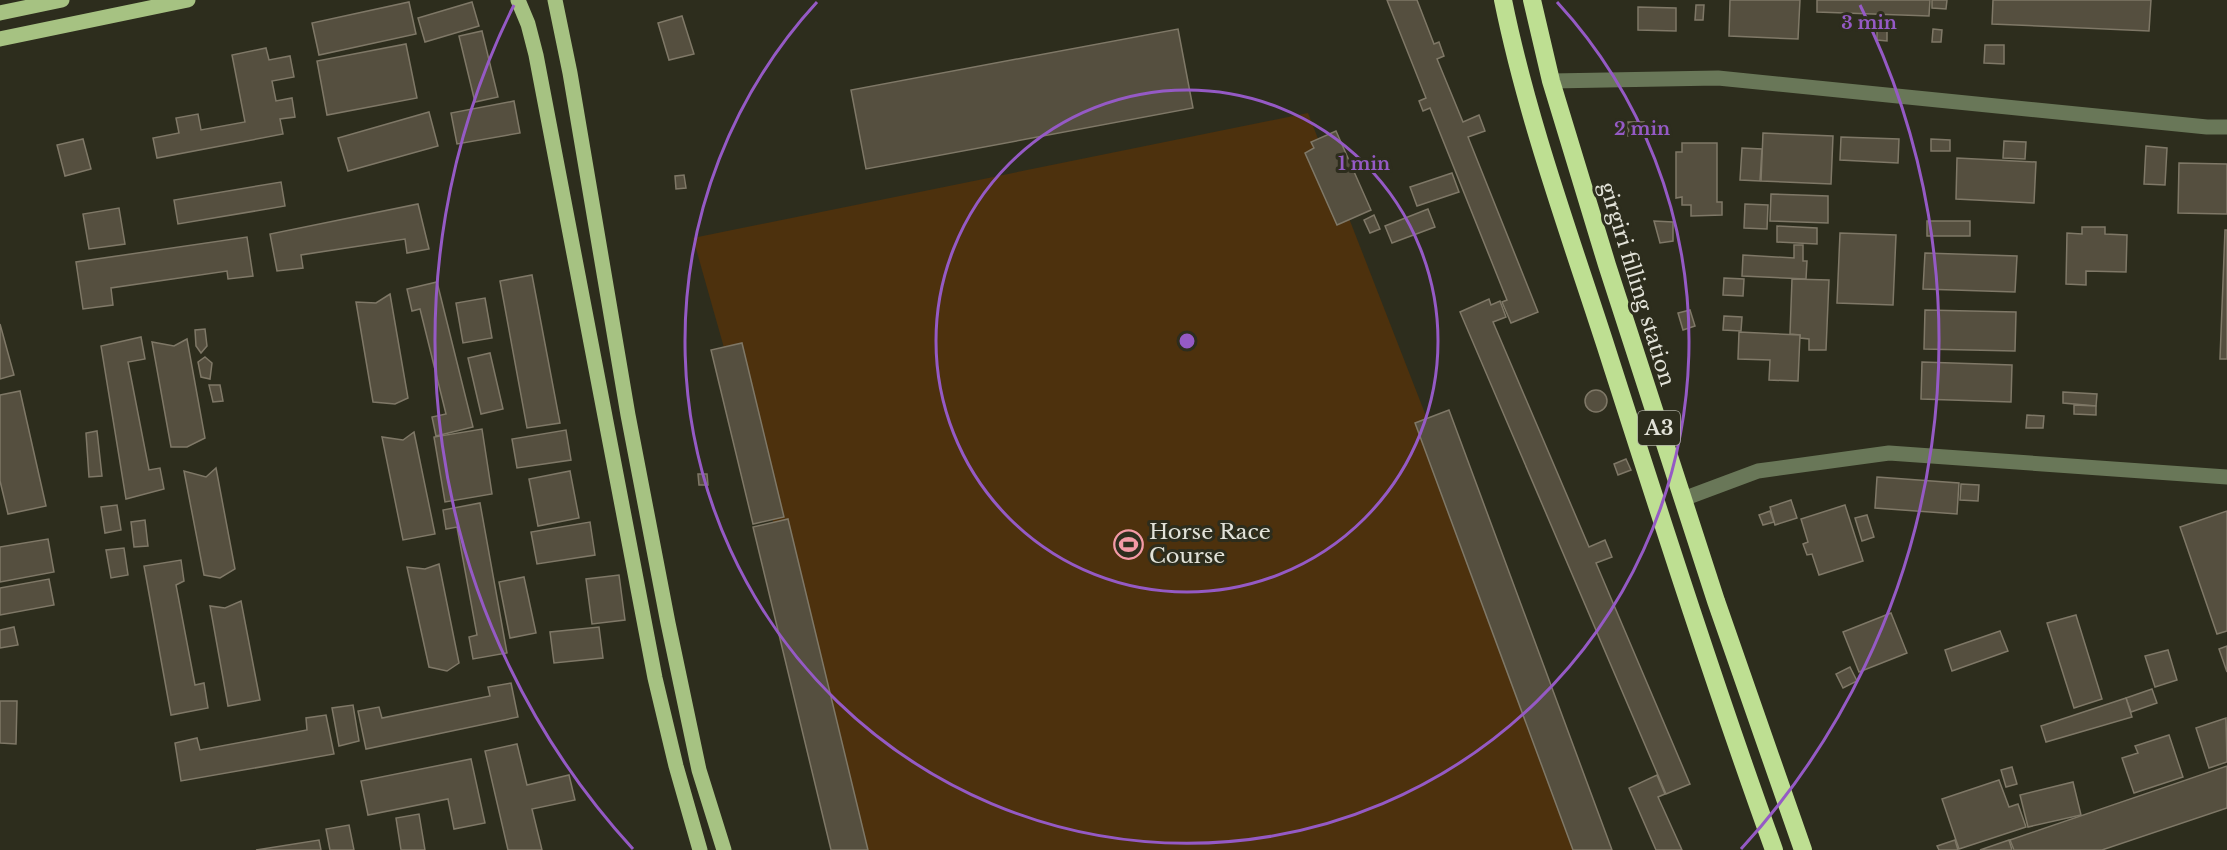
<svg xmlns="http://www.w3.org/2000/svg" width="2227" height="850" viewBox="0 0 2227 850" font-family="'Libre Baskerville',serif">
<rect width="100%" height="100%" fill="#2d2d1d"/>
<polygon fill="#4d310d" points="1308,113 1595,850 866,850 693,238"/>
<g fill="#554f3f" stroke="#7f7867" stroke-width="1.5">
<polygon points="1387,0 1417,0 1434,44 1439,42 1444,56 1437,59 1463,122 1479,115 1485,131 1468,137 1538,312 1511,323 1502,302 1507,300 1430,108 1423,111 1419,101 1426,98"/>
<polygon points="1730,0 1800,0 1798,39 1729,36"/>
<polygon points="1817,0 1930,0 1929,16 1817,12"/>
<polygon points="1932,0 1947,0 1946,9 1932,8"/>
<polygon points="1993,0 2151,0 2149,31 1992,24"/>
<polygon points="409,2 416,34 319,55 312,23"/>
<polygon points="472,2 479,26 425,42 418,18"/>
<polygon points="1696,5 1704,5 1703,20 1695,20"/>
<polygon points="1638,7 1676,8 1676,31 1638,30"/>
<polygon points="682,16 694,54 669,60 658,23"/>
<polygon points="1178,29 1193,108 866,169 851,90"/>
<polygon points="1933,29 1942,30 1941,42 1932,42"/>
<polygon points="1877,30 1887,30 1887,41 1877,40"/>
<polygon points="482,31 498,97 475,102 459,36"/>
<polygon points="406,44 417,98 327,115 317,61"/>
<polygon points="1985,45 2004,45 2004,64 1984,63"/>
<polygon points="266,48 269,60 290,56 294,77 272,81 276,101 292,98 295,117 280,119 283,134 157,158 153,138 179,133 176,118 198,114 201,130 245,122 232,55"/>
<polygon points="514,101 520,133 457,144 451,113"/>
<polygon points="429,112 438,146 348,171 338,138"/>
<polygon points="1628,122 1644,122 1644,137 1628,136"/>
<polygon points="1336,131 1371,210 1337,225 1305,153 1314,148 1311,142"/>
<polygon points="1763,133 1833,136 1831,184 1761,181"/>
<polygon points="1841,137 1899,139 1898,163 1840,160"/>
<polygon points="83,139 91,169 65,176 57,145"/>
<polygon points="1931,139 1950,140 1950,151 1931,151"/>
<polygon points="2004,141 2026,142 2025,159 2003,158"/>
<polygon points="1682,143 1717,143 1717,202 1722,202 1722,215 1691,216 1691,205 1682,205 1682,197 1676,198 1676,152 1682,152"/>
<polygon points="2146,146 2167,148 2165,185 2144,184"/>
<polygon points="1742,148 1762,149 1760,181 1740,180"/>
<polygon points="1957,158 2036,162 2034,203 1956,199"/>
<polygon points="2179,163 2227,164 2227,214 2178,213"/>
<polygon points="1452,173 1459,192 1417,206 1410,187"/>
<polygon points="684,175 686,188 676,189 675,176"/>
<polygon points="281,182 285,206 178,224 174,200"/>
<polygon points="1771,194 1828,196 1828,223 1770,221"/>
<polygon points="418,204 429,249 407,253 405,239 301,255 303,268 277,271 270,234"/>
<polygon points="1745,204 1768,205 1767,229 1744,228"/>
<polygon points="119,208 125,244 89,249 83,214"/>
<polygon points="1428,209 1435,227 1392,243 1385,226"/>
<polygon points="1374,215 1380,229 1370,233 1364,220"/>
<polygon points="1654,221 1673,222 1673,241 1660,243"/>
<rect x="1927" y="221" width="43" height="15"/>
<polygon points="1777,226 1817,228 1817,244 1777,242"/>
<polygon points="2082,227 2105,227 2105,234 2127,235 2126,272 2086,271 2086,285 2066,284 2067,233 2082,234"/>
<polygon points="2225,230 2227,230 2227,359 2220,359"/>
<polygon points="1840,233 1896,235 1893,305 1837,303"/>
<polygon points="247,237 253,276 228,279 227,271 111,288 113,305 83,309 76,262"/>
<polygon points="1794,245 1803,245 1803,261 1807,261 1806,279 1742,276 1743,255 1794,258"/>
<polygon points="1925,253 2017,256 2015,292 1923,289"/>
<polygon points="532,275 560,423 527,428 500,281"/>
<polygon points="1724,278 1744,279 1743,296 1723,295"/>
<polygon points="1792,279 1829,280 1826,350 1809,350 1809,339 1800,338 1800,335 1790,334"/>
<polygon points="437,282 473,427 436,436 432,417 446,414 420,309 412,311 407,289"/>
<polygon points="390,294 408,398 395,404 373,402 356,302 376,303"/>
<polygon points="485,298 492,338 463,343 456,303"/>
<polygon points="1489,299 1491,305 1500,301 1506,317 1493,322 1589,547 1605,540 1612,557 1596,563 1690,784 1666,794 1460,312"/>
<polygon points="1690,310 1695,326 1683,330 1678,313"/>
<polygon points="1925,310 2016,312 2015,351 1924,349"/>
<polygon points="1724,316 1742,317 1741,331 1723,330"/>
<polygon points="0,324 14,375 0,379"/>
<polygon points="205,329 207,346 201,353 196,346 195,330"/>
<polygon points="1739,332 1800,335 1798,381 1769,380 1770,360 1738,359"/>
<polygon points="141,337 145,359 128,362 149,470 160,468 164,489 126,499 101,346"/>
<polygon points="187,339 205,438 187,447 171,447 152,342 174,346"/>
<polygon points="742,343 784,517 753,524 711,350"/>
<polygon points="490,353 503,409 481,414 468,358"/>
<polygon points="205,357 212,363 210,379 201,377 198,362"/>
<polygon points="1922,362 2012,365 2011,402 1921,399"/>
<polygon points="209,385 220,385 223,401 213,402"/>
<circle cx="1596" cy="401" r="11"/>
<polygon points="20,391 46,506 8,514 0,481 0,395"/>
<polygon points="2063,392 2097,394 2096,406 2063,403"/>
<polygon points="2074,405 2096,406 2096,415 2074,414"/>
<polygon points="1449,410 1612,850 1573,850 1415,423"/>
<polygon points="2027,415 2044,416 2043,428 2026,428"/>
<polygon points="482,429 492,494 445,502 434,437"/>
<polygon points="566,430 571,460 517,468 512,439"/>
<polygon points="97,431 102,476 89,477 86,433"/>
<polygon points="414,432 435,534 403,540 382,437 403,440"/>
<polygon points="1626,459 1631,470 1618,475 1614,464"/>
<polygon points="216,468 235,569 220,578 204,575 184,471 206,477"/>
<polygon points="570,471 579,518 538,526 529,479"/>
<polygon points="698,474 707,474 708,485 699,485"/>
<polygon points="1877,477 1959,483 1957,514 1875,508"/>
<polygon points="1961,484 1979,485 1978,501 1960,500"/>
<polygon points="1791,500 1797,518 1775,525 1770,507"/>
<polygon points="480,503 507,653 473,659 469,637 477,635 457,527 446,529 443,510"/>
<polygon points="117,505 121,530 105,533 101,507"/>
<polygon points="1845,505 1863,561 1819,575 1812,554 1807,555 1803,544 1808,542 1801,519"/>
<polygon points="1770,511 1774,522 1763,525 1759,515"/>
<polygon points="2227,511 2227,631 2217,634 2180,527"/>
<polygon points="1867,515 1874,537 1862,541 1855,518"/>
<polygon points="788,519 868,850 831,850 753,527"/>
<polygon points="145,520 148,546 134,547 131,522"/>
<polygon points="590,522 595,555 537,564 531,532"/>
<polygon points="48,539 54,572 0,582 0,547"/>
<polygon points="124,548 128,575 111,578 106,550"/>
<polygon points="181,560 184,581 176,585 195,685 204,683 208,708 171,715 144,566"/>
<polygon points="439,564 459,663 447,671 429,667 407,567 425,569"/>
<polygon points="619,575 625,620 592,624 586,579"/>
<polygon points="524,577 536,633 510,638 499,582"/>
<polygon points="49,579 54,605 0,615 0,588"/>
<polygon points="241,601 260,700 228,706 210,606 225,608"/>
<polygon points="1891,613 1907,653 1859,672 1843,632"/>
<polygon points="2076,615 2102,699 2074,708 2047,623"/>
<polygon points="14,627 18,645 0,648 0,630"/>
<polygon points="599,627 603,658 554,663 550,632"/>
<polygon points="2000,631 2008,651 1952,671 1945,650"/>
<polygon points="2227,646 2227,672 2219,649"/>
<polygon points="2168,650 2177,680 2155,687 2145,656"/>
<polygon points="1850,667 1857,681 1843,688 1836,674"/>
<polygon points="511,683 518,717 366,749 358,711 379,707 382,718 490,696 488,687"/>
<polygon points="2152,689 2157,703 2131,712 2126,698"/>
<polygon points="2126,698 2132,717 2046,742 2041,726"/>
<polygon points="0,701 17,701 16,744 0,743"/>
<polygon points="353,705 359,741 339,746 332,708"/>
<polygon points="326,715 334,754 181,781 175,743 197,738 200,750 307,730 306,718"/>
<polygon points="2226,718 2227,762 2209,768 2196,728"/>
<polygon points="2169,735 2183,777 2134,793 2122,758 2138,753 2135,746"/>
<polygon points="517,744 527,785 569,775 575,800 532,809 542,850 508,850 485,751"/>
<polygon points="471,759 485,823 454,829 448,799 368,815 361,781"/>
<polygon points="2227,766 2227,808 2102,850 2014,850 2010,840"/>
<polygon points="2012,767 2017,784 2006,787 2001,770"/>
<polygon points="1657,775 1665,794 1658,797 1682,850 1656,850 1629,788"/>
<polygon points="1999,780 2009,807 2018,804 2026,827 1959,849 1942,799"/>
<polygon points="2073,782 2081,815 2028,827 2020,795"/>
<polygon points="419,814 425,850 401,850 396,818"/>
<polygon points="349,825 354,850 330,850 326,829"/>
<polygon points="319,840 321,850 256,850"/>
<polygon points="1955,840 1958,850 1939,850 1937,846"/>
<polygon points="2009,840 2012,850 1980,850"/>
</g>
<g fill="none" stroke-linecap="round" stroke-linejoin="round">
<g stroke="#697758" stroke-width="15">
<polyline points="1551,81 1718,78 2207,127 2227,127"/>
<polyline points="1683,499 1758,471 1889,453 2227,477"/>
</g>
<g stroke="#a6c282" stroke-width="15">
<polyline points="518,0 528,24 536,55 655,678 676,766 700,850"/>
<polyline points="555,0 570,73 628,415 668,623 699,770 724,850"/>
<polyline points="0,13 62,0"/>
<polyline points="0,39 188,0"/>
</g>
<g stroke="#bedf92" stroke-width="18">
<path d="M1503 0C1527 118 1569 233 1606 347 1660 515 1714 684 1774 850"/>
<polyline points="1532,0 1551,81 1607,265 1716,601 1803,850"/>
</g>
</g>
<g fill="none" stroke="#955ac5" stroke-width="3">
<circle cx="1187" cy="341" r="251"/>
<path d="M1557 2A502 502 0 1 1 817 2"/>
<path d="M633 849A752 752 0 0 1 514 5M1860 5A752 752 0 0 1 1741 849"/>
</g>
<defs>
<symbol id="stadium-ring" viewBox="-11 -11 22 22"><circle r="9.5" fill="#2d2d1d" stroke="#f49aa6" stroke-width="1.5"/><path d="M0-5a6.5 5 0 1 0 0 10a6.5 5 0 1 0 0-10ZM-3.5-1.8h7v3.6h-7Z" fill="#f49aa6"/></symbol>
</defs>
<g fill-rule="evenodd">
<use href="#stadium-ring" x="1112" y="528" width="33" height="33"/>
</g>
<g text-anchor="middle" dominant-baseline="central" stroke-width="6" stroke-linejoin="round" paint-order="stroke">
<rect fill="#2d2d1d" stroke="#acaca0" stroke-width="1.5" x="1638" y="411" width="42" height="34" rx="4.5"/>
<g font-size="20" font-weight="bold" fill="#e2e2d8">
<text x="1659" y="428">A3</text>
</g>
<g font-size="21" fill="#e2e2d8" stroke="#2d2d1d">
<text transform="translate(1637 284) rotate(73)">girgiri filling station</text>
</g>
<g font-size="21" fill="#e2e2d8" stroke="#2d2d1d" text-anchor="start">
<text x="1149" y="532">Horse Race<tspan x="1149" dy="24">Course</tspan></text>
</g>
</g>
<circle cx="1187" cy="341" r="9" fill="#955ac5" stroke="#2d2d1d" stroke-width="3"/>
<g font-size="18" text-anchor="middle" font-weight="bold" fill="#955ac5" stroke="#2d2d1d" stroke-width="6" stroke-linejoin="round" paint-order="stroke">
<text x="1869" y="29">3 min</text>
<text x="1642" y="135">2 min</text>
<text x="1364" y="170">1 min</text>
</g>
</svg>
